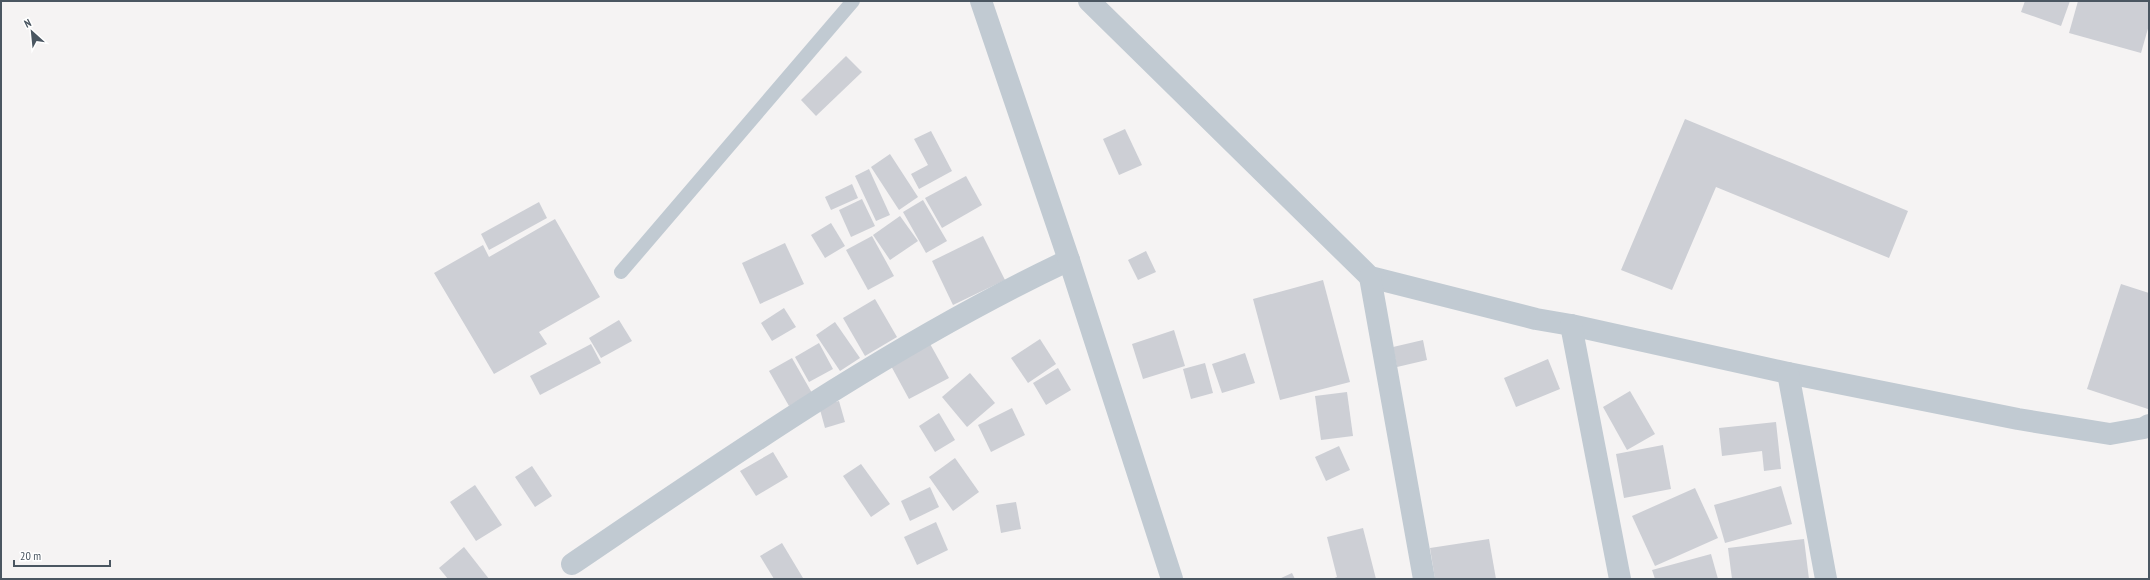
<svg xmlns="http://www.w3.org/2000/svg" width="2150" height="580" viewBox="0 0 2150 580" font-family="'PT Sans Narrow',sans-serif">
<rect width="100%" height="100%" fill="#f5f3f3"/>
<g fill="#cdcfd5">
<polygon points="2025,1 2070,1 2061,26 2021,12"/>
<polygon points="2078,1 2149,1 2149,25 2141,53 2069,33"/>
<polygon points="846,56 862,72 816,116 801,100"/>
<polygon points="1685,119 1908,211 1889,258 1716,187 1672,290 1621,270"/>
<polygon points="1125,129 1142,165 1119,175 1103,139"/>
<polygon points="931,131 952,171 919,189 911,174 928,165 914,139"/>
<polygon points="890,154 918,197 899,210 871,167"/>
<polygon points="869,169 890,215 876,221 855,176"/>
<polygon points="966,176 982,205 942,228 925,198"/>
<polygon points="852,184 858,198 831,210 825,197"/>
<polygon points="862,199 875,226 851,237 839,210"/>
<polygon points="923,200 947,241 926,253 903,212"/>
<polygon points="539,202 547,218 489,250 481,234"/>
<polygon points="900,216 918,241 890,260 873,235"/>
<polygon points="555,219 600,297 539,332 547,344 494,374 434,273 483,245 489,257"/>
<polygon points="831,223 845,246 825,258 811,235"/>
<polygon points="872,236 894,276 868,290 846,250"/>
<polygon points="983,236 1005,280 953,305 932,261"/>
<polygon points="785,243 804,284 760,304 742,263"/>
<polygon points="1146,251 1156,272 1138,280 1128,260"/>
<polygon points="1323,280 1350,382 1280,400 1253,299"/>
<polygon points="2121,284 2149,293 2148,409 2087,389"/>
<polygon points="875,299 897,337 865,356 843,318"/>
<polygon points="784,308 796,327 772,341 761,323"/>
<polygon points="619,320 632,341 601,358 589,338"/>
<polygon points="835,322 860,358 840,371 816,335"/>
<polygon points="1174,330 1185,366 1143,379 1132,344"/>
<polygon points="1040,339 1056,364 1028,383 1011,358"/>
<polygon points="1423,340 1427,360 1397,367 1393,347"/>
<polygon points="929,342 949,378 909,399 890,364"/>
<polygon points="819,343 833,369 809,382 795,357"/>
<polygon points="591,344 601,363 540,395 530,376"/>
<polygon points="1245,353 1255,383 1222,393 1212,364"/>
<polygon points="792,358 812,393 789,406 769,371"/>
<polygon points="1548,359 1560,389 1516,407 1504,378"/>
<polygon points="1205,363 1213,393 1191,399 1183,369"/>
<polygon points="1058,368 1071,390 1046,405 1033,383"/>
<polygon points="970,373 995,403 967,427 942,397"/>
<polygon points="1630,391 1655,434 1627,450 1603,407"/>
<polygon points="1347,392 1353,436 1321,440 1315,396"/>
<polygon points="839,401 845,422 825,428 819,406"/>
<polygon points="1012,408 1025,435 991,452 978,425"/>
<polygon points="939,413 955,440 935,452 919,426"/>
<polygon points="1776,422 1781,469 1764,471 1762,451 1722,456 1719,428"/>
<polygon points="1663,445 1671,489 1624,498 1616,454"/>
<polygon points="1339,446 1350,470 1326,481 1315,457"/>
<polygon points="773,452 788,477 756,496 740,471"/>
<polygon points="955,458 979,492 953,511 929,477"/>
<polygon points="861,464 890,504 871,517 843,476"/>
<polygon points="532,466 552,496 535,507 515,477"/>
<polygon points="475,485 502,525 476,541 450,502"/>
<polygon points="1781,486 1792,524 1725,543 1714,505"/>
<polygon points="930,487 939,507 910,521 901,501"/>
<polygon points="1695,488 1718,538 1655,566 1632,516"/>
<polygon points="1016,502 1021,529 1001,533 996,505"/>
<polygon points="936,522 948,550 917,565 904,537"/>
<polygon points="1363,528 1376,579 1332,579 1337,577 1327,537"/>
<polygon points="1489,539 1496,579 1435,579 1430,548"/>
<polygon points="1804,539 1809,579 1732,579 1728,548"/>
<polygon points="782,543 803,578 802,579 774,579 760,556"/>
<polygon points="464,547 489,579 448,579 439,568"/>
<polygon points="1711,554 1718,579 1655,579 1652,570"/>
<polygon points="1292,573 1295,579 1279,579"/>
</g>
<g fill="none" stroke-linecap="round" stroke-linejoin="round">
<polyline stroke="#c1cad2" stroke-width="14" points="621,272 853,1"/>
<g stroke="#c1cad2" stroke-width="22">
<polyline points="1089,1 1370,277 1536,319 1571,325 1788,373 2018,419 2110,434 2144,428 2149,425"/>
<polyline points="1370,277 1424,579"/>
<polyline points="1571,325 1620,579"/>
<polyline points="1788,373 1826,579"/>
<path d="M572 564C733 455 893 343 1069 260"/>
</g>
<polyline stroke="#c1cad2" stroke-width="22" points="981,1 1069,260 1172,579"/>
</g>
<rect width="2150" height="580" fill="none" stroke="#4a5661" stroke-width="4"/>
<g transform="translate(32 32) rotate(333)" stroke="#ffffff" stroke-width="3" paint-order="stroke">
<path d="M0-3L7 15L0 10L-7 15Z" fill="#4a5661"/>
<text y="-6" font-size="11" font-weight="bold" text-anchor="middle" fill="#4a5661">N</text>
</g>
<path d="M14 560v6h96v-6" fill="none" stroke="#4a5661" stroke-width="2"/>
<text x="20" y="560" font-size="12" fill="#4a5661" stroke="#ffffff" stroke-width="3" paint-order="stroke">20 m</text>
</svg>
